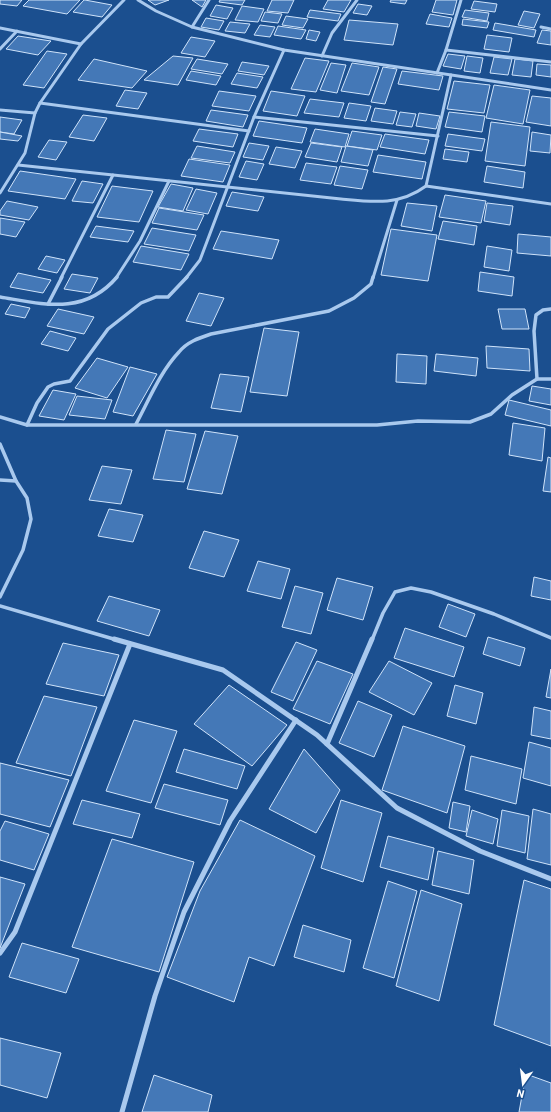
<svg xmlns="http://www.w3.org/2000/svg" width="551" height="1112" viewBox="0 0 551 1112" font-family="Barlow,sans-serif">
<rect width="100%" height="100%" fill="#1b4f8f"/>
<g fill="#4478b7" stroke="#cfe3fa">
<polygon points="0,0 22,0 17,6 0,4"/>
<polygon points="29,0 80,0 67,14 23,6"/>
<polygon points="84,0 85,0 112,5 102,17 73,12"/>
<polygon points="148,0 169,0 155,5"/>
<polygon points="192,0 206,0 202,7"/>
<polygon points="220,0 245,0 242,5 219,2"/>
<polygon points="272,0 294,0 288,13 267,11"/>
<polygon points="328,0 351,0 344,12 323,9"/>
<polygon points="391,0 407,0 405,4 390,2"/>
<polygon points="436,0 457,0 453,15 432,12"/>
<polygon points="474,1 497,4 495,12 471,9"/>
<polygon points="358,4 372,6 367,15 353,13"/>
<polygon points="216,5 233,8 227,19 210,16"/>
<polygon points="242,6 264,9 258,22 235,20"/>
<polygon points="310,10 341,14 338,21 307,17"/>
<polygon points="465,10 489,13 487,21 462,17"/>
<polygon points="524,11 540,14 534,28 518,25"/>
<polygon points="265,12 282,14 278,23 261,21"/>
<polygon points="430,14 452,18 449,27 426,24"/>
<polygon points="286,16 308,19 303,28 282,25"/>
<polygon points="206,18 224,21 219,30 201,27"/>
<polygon points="463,19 489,22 487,28 462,25"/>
<polygon points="349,20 398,24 393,45 344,40"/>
<polygon points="230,22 250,24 245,33 225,31"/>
<polygon points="495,23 536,30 534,37 493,30"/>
<polygon points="260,25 275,27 270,37 254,35"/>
<polygon points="278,26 306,30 301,39 274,35"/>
<polygon points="309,30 320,32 316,41 306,39"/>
<polygon points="542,30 551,31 551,45 537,43"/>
<polygon points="487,35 512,38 509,52 484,49"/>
<polygon points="18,36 51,41 38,55 6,49"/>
<polygon points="191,37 215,41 205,57 181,53"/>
<polygon points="47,51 67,54 44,88 23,85"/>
<polygon points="448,54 465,56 461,69 443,66"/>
<polygon points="173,56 193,58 178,85 144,80"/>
<polygon points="467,56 483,58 480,73 464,71"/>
<polygon points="494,57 512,59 508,75 490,73"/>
<polygon points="305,58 329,61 316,92 291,89"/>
<polygon points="94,59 147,71 132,88 78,80"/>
<polygon points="197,59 228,64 222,74 191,69"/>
<polygon points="515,59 533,61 531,77 512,75"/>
<polygon points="242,62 269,66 264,75 238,71"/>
<polygon points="331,63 346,65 337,93 320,90"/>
<polygon points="352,63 379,67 369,95 341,91"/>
<polygon points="537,64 551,65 551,77 536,75"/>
<polygon points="383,67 397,69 385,104 371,102"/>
<polygon points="191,71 221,76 216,85 186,80"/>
<polygon points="402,71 443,76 439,90 398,84"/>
<polygon points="237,73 263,77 257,88 231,84"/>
<polygon points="454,81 490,85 484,113 447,109"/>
<polygon points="494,85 530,90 523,124 486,118"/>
<polygon points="125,90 147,93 138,109 116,106"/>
<polygon points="219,91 256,96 249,111 212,106"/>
<polygon points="271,91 305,96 297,116 263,111"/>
<polygon points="532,96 551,98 551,126 526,122"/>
<polygon points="310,99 344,103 339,117 304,113"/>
<polygon points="349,103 371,106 366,121 344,118"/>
<polygon points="375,108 397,111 393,124 371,121"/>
<polygon points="211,110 248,115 243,127 206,121"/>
<polygon points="400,112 416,114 412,127 396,125"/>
<polygon points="449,112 485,116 482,132 445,127"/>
<polygon points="419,113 440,116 436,129 416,126"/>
<polygon points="83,115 107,118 94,141 69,137"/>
<polygon points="0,117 22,120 14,134 0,132"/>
<polygon points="259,121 307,128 302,143 253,136"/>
<polygon points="491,122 530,127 525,166 485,161"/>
<polygon points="199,129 238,134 233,147 193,141"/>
<polygon points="315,129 349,134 345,147 310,142"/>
<polygon points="352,131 382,135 377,150 347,146"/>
<polygon points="0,132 22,136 18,141 0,139"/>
<polygon points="532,132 551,135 550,153 530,151"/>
<polygon points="385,134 429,140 425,154 380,147"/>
<polygon points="448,134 485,139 482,151 445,146"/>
<polygon points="49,140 67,142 56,160 38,157"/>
<polygon points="249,143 269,146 263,160 243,157"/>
<polygon points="311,143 342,147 337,162 305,157"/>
<polygon points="197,146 235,152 230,163 191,158"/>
<polygon points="346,146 373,150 368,166 341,162"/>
<polygon points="276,147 302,151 295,168 269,164"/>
<polygon points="445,149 469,152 467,162 443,159"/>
<polygon points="378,155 426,162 422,179 373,172"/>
<polygon points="189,159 230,165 223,182 181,176"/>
<polygon points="246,161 264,164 257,180 239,177"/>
<polygon points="306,163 337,167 331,184 300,180"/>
<polygon points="340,166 368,170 362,189 334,185"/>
<polygon points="487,166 525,172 523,188 484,182"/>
<polygon points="20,171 76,179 65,199 8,191"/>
<polygon points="82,181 103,184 93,203 72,201"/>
<polygon points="171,184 193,188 183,211 158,207"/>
<polygon points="112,186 153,191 139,222 97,217"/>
<polygon points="196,189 217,193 208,214 186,210"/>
<polygon points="232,192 264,197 258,211 226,206"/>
<polygon points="445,195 486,201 481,223 439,217"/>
<polygon points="7,201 38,207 29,220 0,215 0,211"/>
<polygon points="407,203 437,206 432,231 401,226"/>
<polygon points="487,203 513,206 510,225 484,221"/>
<polygon points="159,208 204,215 197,230 152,223"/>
<polygon points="0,218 25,222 16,237 0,234"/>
<polygon points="443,221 477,226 474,245 438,239"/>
<polygon points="96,226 134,231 128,242 90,237"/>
<polygon points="152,228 196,235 189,251 144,244"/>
<polygon points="391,229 437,235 428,281 381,275"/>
<polygon points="221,231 279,240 272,259 213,249"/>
<polygon points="518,234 551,237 551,256 517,253"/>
<polygon points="141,246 189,254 181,270 133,262"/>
<polygon points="487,246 512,250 509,271 484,267"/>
<polygon points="46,256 65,260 57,273 38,269"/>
<polygon points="480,272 514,277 512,296 478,291"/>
<polygon points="18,273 51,280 43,293 10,287"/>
<polygon points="72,274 98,278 90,293 64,289"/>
<polygon points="199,293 224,298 211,326 186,321"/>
<polygon points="11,304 30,308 25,318 5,314"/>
<polygon points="58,309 94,317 84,334 47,326"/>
<polygon points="498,309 525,309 529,329 502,329"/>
<polygon points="264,328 299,332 287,396 250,392"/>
<polygon points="50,331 76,338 68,351 41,344"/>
<polygon points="486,346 529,349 530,371 487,368"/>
<polygon points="397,354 427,356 426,384 396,382"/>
<polygon points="436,354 478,358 476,376 434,371"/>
<polygon points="97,358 128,367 107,398 75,388"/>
<polygon points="130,367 157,374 133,416 113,412"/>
<polygon points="220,374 249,377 241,412 211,408"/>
<polygon points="532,386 551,389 551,405 529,401"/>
<polygon points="53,390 76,394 64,420 39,416"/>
<polygon points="77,396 112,400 105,419 69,415"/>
<polygon points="509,400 551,410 551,426 505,415"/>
<polygon points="513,423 545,428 542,461 509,455"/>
<polygon points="166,430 196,434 184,482 153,479"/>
<polygon points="205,431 238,436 222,494 187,489"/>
<polygon points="548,457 551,458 551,492 543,491"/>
<polygon points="102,466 132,470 121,504 89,500"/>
<polygon points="109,509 143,515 133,542 98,536"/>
<polygon points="204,531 239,540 224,577 189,568"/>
<polygon points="258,561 290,569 281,599 247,591"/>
<polygon points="534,577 551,581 551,600 531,596"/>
<polygon points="337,578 373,587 363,620 327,610"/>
<polygon points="295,586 323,593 311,634 282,627"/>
<polygon points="109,596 160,610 149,636 97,621"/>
<polygon points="448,604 475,614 466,637 439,627"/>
<polygon points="405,628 464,647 454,677 394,658"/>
<polygon points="488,637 525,648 520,666 483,654"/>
<polygon points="296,642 317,650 293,701 271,692"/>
<polygon points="63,643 119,655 104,696 46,684"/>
<polygon points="317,661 353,674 330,724 293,709"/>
<polygon points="389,661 432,683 414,715 369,692"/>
<polygon points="551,669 551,698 546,697"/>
<polygon points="229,685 287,725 252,766 194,724"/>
<polygon points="455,685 483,693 476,724 447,716"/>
<polygon points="44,696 97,707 71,776 16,763"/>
<polygon points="358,701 392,715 374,757 339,743"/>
<polygon points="534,707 551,711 551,739 531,735"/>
<polygon points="134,720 177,731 151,803 106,791"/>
<polygon points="403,726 465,746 447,813 382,790"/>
<polygon points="529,742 551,748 551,786 523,778"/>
<polygon points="184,749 245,766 237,789 176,772"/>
<polygon points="304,749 340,790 316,833 269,809"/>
<polygon points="471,756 522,769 516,804 465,790"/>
<polygon points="0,763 69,780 50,827 0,814"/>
<polygon points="164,784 228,800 220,825 155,808"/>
<polygon points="82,800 140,814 132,838 73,824"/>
<polygon points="341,800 382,813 363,882 321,868"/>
<polygon points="453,802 470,806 466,832 449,828"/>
<polygon points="533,809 551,814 551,865 527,859"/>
<polygon points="472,810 498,819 493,844 466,836"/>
<polygon points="502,810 529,816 525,853 497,846"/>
<polygon points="240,820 315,856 274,966 249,957 234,1002 167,977 200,891"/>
<polygon points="5,821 49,834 34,870 0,860 0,831"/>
<polygon points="388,836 434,848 428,880 380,867"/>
<polygon points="112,839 194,862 159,972 72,947"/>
<polygon points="438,851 474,860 469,894 432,885"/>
<polygon points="0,877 25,884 0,948"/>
<polygon points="524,880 551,889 551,1046 494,1025"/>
<polygon points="388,881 417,891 394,978 363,968"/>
<polygon points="421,890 462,904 439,1001 396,986"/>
<polygon points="303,925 351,940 344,972 294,957"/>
<polygon points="22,943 79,959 66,993 9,977"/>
<polygon points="0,1038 61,1053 47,1098 0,1085"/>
<polygon points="526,1074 551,1083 551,1112 519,1112"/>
<polygon points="154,1075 212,1095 208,1112 142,1112"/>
</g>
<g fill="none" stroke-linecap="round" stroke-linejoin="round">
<g stroke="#a9c9ee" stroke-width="3">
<polyline points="138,0 156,11 192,27 284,50 551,90"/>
<polyline points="192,27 209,0"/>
<polyline points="541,27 551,29"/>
<polyline points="0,28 81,44"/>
<polyline points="0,49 17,31"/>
<polyline points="446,50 551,62"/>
<polyline points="322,56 332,33 357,0"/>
<polyline points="437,73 446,50 461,0"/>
<polyline points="40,103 249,131"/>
<polyline points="0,110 35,113"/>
<polyline points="254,117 438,136"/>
<path d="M18 165 341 199C372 202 399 206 426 186L451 75"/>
<polyline points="426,186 551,204"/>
<polyline points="0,193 25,153 35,113 40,103 81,44 124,0"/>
<polyline points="61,278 113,175"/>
<polyline points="116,278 140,241 169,181"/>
<polyline points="186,278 200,260 254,117 284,50"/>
<polyline points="373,278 397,200"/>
</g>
<g stroke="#a9c9ee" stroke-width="3.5">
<path d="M0 297C43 304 84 316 117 277"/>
<polyline points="48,304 62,277"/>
<polyline points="537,379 534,331 536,315 543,310 551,309"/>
<polyline points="0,417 27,425 377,425 418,421 470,422 491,414 512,395 537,379 551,379"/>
<path d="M136 424C149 400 160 372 179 352 187 342 199 338 211 334L329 311 354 298 371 284 373 277"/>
<polyline points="27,425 37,403 48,387 54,384 70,381 108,329 141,303 156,297 168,297 187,277"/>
<polyline points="0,444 16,481 27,498 31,519 23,550 0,597"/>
<polyline points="0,480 16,481"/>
<polyline points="0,606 117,640"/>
<polyline points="372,640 383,613 395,592 411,588 431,592 494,614 551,638"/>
</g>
<g stroke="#a9c9ee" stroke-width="5">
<polyline points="114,639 223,670 317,735 397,808 480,851 551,879"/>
<polyline points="327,744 372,639"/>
<polyline points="0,953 15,932 130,644"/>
<polyline points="122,1112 155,996 184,912 230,821 296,720"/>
</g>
</g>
<g transform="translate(523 1084) rotate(194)" stroke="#1b4f8f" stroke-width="3" paint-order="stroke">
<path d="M0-3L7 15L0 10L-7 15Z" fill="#ffffff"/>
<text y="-6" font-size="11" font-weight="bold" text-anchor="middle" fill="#ffffff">N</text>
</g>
</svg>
